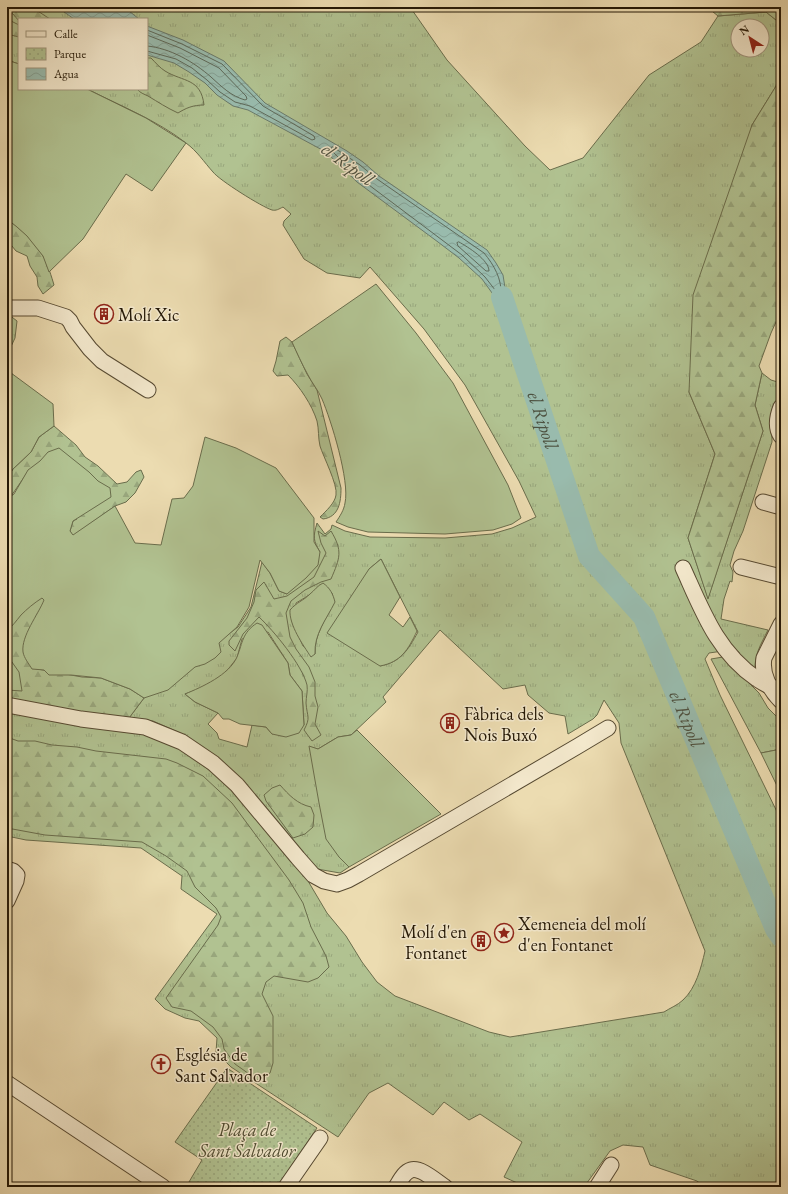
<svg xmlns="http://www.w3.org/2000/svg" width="788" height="1194" viewBox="0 0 788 1194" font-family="'EB Garamond',serif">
<defs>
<pattern id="grass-tufts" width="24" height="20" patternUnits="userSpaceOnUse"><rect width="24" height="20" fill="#b1c291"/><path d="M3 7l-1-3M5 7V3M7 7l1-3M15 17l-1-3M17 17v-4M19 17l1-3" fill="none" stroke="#98a67c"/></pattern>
<pattern id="forest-firs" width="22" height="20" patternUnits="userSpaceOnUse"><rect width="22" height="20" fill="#b1c291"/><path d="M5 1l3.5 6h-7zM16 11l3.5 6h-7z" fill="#98a67c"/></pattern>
<pattern id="park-dots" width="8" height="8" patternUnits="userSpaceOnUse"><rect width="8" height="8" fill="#b1c291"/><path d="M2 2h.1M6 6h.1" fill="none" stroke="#98a67c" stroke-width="1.8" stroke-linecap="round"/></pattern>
<pattern id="water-waves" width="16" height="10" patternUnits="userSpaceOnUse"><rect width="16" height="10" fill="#99bbad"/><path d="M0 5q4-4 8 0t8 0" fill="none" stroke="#84a093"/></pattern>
</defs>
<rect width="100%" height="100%" fill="#ecdcb1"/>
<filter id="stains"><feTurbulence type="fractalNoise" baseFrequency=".005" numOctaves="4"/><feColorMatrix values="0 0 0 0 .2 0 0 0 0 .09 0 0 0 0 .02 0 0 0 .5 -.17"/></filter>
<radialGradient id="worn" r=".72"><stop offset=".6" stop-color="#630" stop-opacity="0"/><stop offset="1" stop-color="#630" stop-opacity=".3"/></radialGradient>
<g fill="url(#grass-tufts)" stroke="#6a6d4c" fill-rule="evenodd">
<path d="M7 7H410L447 60 525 146 550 170 583 158 649 75 701 42 718 16 766 12 781 24V78L752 125 689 392 715 454 688 538 708 598 763 431 755 405 762 373 771 380 781 383V394L772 417V442L743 531 734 551 730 565 733 572 732 582 730 581 724 599 721 619 768 630C760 646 754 655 755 673L741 661 739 652 730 650 709 653 705 659 720 695 781 820V1187H704L697 1181 650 1165 643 1147 623 1145 610 1151 584 1187H526L504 1177 522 1142 480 1114 469 1120 444 1102 433 1115 388 1083 369 1093 338 1137 231 1067 216 1052 217 1038 199 1021 185 1018 165 1009 155 999 217 914 181 889 182 876 141 848 26 840 7 836V705L144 733 178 747 228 784 308 881 327 913 346 936 362 962 377 982 395 996 489 1032 510 1037 664 1012C670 1008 678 1005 683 1000 696 988 701 968 705 951L621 743 619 723 604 700 597 715 593 719 568 734 565 716 549 713 528 695 525 685 503 689 440 630 383 697 386 702 351 735 338 737 318 749 310 747 339 857 349 867 340 873 317 869 190 741 178 732 153 721 129 718 144 698 238 627 251 607 262 562 270 573 279 591 287 594 320 552C313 540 313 537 317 523L325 534 331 529 332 525 345 531 370 537 445 538 492 534 512 528 536 517 519 481 465 385 424 329 370 267 360 278 327 273 304 259 283 225 284 221 291 214 283 207C279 209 276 211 272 210 262 207 219 180 213 172 204 162 197 151 186 143 158 121 119 105 87 89H147V19H19V64L7 60ZM738 26H762V50H738ZM381 559 418 632C408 650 401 662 380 666L369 569ZM332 593 334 602C326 620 314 634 315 654L303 646 298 635 296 603 311 594ZM268 632 288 663 290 675 302 691 304 725 272 734 266 727 252 725 247 747 219 739 217 733 208 724 218 713 195 702 185 694 218 682 237 658 242 639Z"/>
<polygon points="8,314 17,321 15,338 8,353 10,360 10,369 7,371 7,315"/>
<polygon points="723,657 759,693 768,708 781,721 781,749 761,753 711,659"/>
</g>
<g fill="url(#forest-firs)" stroke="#6a6d4c">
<polygon points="7,7 33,8 50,19 19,19 19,21 13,14 7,11"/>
<polygon points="707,7 781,7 781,24 766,12 718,16"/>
<polygon points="7,19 19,25 19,37 7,34"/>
<path d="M147 58H151C155 62 160 68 165 71 183 82 201 78 204 105 193 105 186 108 178 113 167 108 158 102 148 96 144 94 140 93 137 89H147Z"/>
<polygon points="781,78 781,311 771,333 759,366 762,373 755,405 763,431 708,599 688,538 715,454 689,392 693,295 752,125"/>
<path d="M7 219C21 229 34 241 43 256 47 262 52 278 54 285L43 294 38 286 37 277 30 266 27 256 16 251 7 240Z"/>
<path d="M286 337 292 342 307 374 317 390 341 488C341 502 339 517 323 519L320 517C326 511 335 503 336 495 338 485 323 456 320 446 318 438 319 429 317 421 312 405 300 387 288 375L277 376 273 371 276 361 280 341Z"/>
<polygon points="54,426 76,445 85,457 98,466 117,484 127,482 136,472 141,470 144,477 135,493 126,502 115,506 73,536 70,531 73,521 77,519 27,473 7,502 7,478 13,469 31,452 39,437"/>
<path d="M318 531 325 536 331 531C343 551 340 558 331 579L321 582 305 590 291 601 286 613 290 637 296 649 309 667 315 682V696L318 707 315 724 321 735 312 741 304 730C311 717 307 717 306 703 306 697 308 691 307 685 302 665 274 631 259 617L243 634 235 651 229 645V641L247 618 254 602 256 590 264 582 274 599 287 596 314 577 326 553 321 543Z"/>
<polygon points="39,595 47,597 32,668 82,677 101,678 130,689 144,698 129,718 7,705 7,627"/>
<polygon points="7,737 18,741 35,741 52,745 77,747 96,751 166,759 177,763 203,776 232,803 289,880 303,903 311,927 326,956 329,967 318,978 308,982 274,976 266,982 262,994 273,1016 273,1063 270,1073 259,1081 235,1064 224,1049 222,1039 213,1027 191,1011 172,1007 166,998 218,925 221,917 216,908 195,887 187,871 166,856 142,842 45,835 7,828"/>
<path d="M280 785C289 795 297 804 311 807L314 815 313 827 305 834 293 838 266 801 264 795 272 788Z"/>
</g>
<polygon fill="url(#park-dots)" stroke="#6a6d4c" points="227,1068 317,1128 277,1187 186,1187 202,1160 175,1142"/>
<g fill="#b1c291" stroke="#6a6d4c">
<polygon points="7,60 19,64 19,89 87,89 146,118 186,143 152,191 126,174 83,239 49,272 43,256 27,236 17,227 7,219"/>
<path d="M376 284 416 333 453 383 508 485 521 518 512 524 493 530 445 534 368 532 348 527 336 522C340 516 344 510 345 503 350 481 331 420 322 399 318 390 312 383 308 375 302 364 297 353 292 342Z"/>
<polygon points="7,370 53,404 54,426 39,437 31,452 13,469 7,478"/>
<path d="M205 437 236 448 276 468 314 518V542L320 552 318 565 306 578 287 594 279 591 270 573 260 560 249 607 237 627 219 643 221 652 215 658 205 664 195 667 168 690 144 698 130 689 101 678 71 675H49L44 670 32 669C29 664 24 658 23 652 21 636 38 615 44 600L42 598C34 603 27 609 21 615 16 621 13 626 7 630V568L8 566 7 564V499L14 494 28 470 40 461 48 452 59 448 89 472 98 481 110 488 111 497 73 521 70 531 73 535 115 506 135 543 161 545 172 499 184 498 193 486Z"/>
<path d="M381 559 400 597 389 615 403 627 410 617 417 631C408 650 401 662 380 666L327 633 369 569Z"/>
<path d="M323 583C330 588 333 594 335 602 326 620 314 634 315 654L311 657C303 645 289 625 290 610 297 602 303 601 310 594 315 590 317 586 323 583Z"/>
<path d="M257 623 262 625 288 663 290 675 302 691 304 725 299 733 286 737 272 734 266 727 240 724 229 719H223L218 713 195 702 185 694C202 687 229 675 237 657 243 642 242 633 257 623Z"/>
<polygon points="7,655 19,672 22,691 7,690"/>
<polygon points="357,730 441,814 349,867 339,857 326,839 319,803 309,746 318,749 338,737 351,735"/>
<polygon points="781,749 781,794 761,753"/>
</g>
<g fill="url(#water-waves)" stroke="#6a7a6a">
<polygon points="57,7 124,7 139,19 74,19"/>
<polygon points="147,26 183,40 224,61 265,103 347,151 363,162 379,176 487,250 496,263 503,275 511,326 500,304 482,279 459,258 438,242 357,182 326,152 248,110 233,106 217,95 205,83 189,72 174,63 147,55"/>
</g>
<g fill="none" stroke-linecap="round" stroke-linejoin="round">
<g stroke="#5e6a5a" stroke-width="1">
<polyline points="147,30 182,44 222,64 263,106 314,136 315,139 312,140 250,106 235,102 220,92 207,80 192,68 176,59 147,51"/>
<path d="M147 35 180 48 219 68 246 96 247 99 245 100C231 96 222 87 211 77 194 62 170 48 147 46"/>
<path d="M333 147 360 165 377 179 484 253C494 265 502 279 501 295H499L485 277 462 255 349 170 342 161 331 150V148Z"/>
<path d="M459 242C468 247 489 260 489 271H486L458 246 457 243Z"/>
</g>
<path stroke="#99bbad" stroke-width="22" id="s1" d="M502 297 589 556 644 617 776 929 781 936"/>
<defs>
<g id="minor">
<polyline points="7,308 38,308 66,317 70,321 73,327 90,349 102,361 148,390"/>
<path d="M781 407C777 417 775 427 781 436"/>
<polyline points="763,502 781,507"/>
<polyline points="741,567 781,577"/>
<path d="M683 568C702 610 717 652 757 679 765 684 771 688 781 690"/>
<path d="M781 624 764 658C761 674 770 690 781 701"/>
<polyline points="7,705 81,719 145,727 182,742 213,763 237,785 298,858 313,875 324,881 337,884 348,880 359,874 578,746 608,728"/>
<polyline points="7,869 13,871 17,875 16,881 7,901"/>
<polyline points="7,1083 163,1187"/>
<polyline points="286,1187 320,1138"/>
<path d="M396 1187C400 1181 404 1172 411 1170 421 1167 437 1182 445 1187"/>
<polyline points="597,1187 611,1165"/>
</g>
</defs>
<use href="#minor" stroke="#564931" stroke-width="17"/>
<use href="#minor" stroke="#f3e8cc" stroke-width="15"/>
</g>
<defs>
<symbol id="building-ring" viewBox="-11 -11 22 22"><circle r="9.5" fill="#f3e8cc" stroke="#8f2418" stroke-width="1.5"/><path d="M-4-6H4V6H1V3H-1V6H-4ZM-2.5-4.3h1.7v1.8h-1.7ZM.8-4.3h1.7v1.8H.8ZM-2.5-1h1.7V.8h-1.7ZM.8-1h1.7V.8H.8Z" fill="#8f2418"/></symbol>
<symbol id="sight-ring" viewBox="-11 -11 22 22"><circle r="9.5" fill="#f3e8cc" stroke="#8f2418" stroke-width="1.5"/><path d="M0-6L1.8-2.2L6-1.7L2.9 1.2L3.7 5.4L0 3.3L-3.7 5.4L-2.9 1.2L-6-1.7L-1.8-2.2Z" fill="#8f2418"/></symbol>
<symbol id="church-ring" viewBox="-11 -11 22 22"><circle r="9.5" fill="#f3e8cc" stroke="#8f2418" stroke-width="1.5"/><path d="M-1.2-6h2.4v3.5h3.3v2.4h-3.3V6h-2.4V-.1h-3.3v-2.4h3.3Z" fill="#8f2418"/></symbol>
</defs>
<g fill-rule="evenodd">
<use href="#building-ring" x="93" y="303" width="22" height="22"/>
<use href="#building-ring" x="439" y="712" width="22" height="22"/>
<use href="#sight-ring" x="493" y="922" width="22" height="22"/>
<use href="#building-ring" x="470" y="930" width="22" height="22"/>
<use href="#church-ring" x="150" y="1053" width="22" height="22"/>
</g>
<g text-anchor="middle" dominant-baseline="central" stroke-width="3" stroke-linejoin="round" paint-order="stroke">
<g font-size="18" fill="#241806" stroke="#f3e8cc" text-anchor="start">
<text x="118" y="314">Molí Xic</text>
<text x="464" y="713">Fàbrica dels<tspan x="464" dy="21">Nois Buxó</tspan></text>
<text x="518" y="923">Xemeneia del molí<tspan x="518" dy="21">d'en Fontanet</tspan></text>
<text x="467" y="931" text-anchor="end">Molí d'en<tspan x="467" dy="21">Fontanet</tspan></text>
<text x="175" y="1054">Església de<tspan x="175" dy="21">Sant Salvador</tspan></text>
</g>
<g font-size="18" font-style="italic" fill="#4e4b30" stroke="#f3e8cc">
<text x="247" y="1129">Plaça de<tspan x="247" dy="21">Sant Salvador</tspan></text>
</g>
<g font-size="19" font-style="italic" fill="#4d5140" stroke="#f3e8cc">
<text transform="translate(348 164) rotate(36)">el Ripoll</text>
<text stroke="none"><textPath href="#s1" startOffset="130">el Ripoll</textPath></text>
<text stroke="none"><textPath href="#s1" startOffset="466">el Ripoll</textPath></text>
</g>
</g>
<rect width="788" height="1194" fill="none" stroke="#ecdcb1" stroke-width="24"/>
<rect x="8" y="8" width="772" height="1178" fill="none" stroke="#241806" stroke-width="2"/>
<rect x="12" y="12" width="764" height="1170" fill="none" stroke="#241806"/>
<rect x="18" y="18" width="130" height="72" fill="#f3e8cc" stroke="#a0957d"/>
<rect x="26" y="31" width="20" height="6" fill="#f3e8cc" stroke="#a0957d"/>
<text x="54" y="38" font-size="12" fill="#241806">Calle</text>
<rect x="26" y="48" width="20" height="12" fill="url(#park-dots)" stroke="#a0957d"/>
<text x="54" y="58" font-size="12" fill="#241806">Parque</text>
<rect x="26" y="68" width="20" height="12" fill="url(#water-waves)" stroke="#a0957d"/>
<text x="54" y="78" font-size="12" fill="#241806">Agua</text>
<g transform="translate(750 38) rotate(324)"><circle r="19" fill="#f3e8cc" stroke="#a0957d"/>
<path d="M0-3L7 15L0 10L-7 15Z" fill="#8f2418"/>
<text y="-6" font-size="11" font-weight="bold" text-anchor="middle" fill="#241806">N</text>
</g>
<rect width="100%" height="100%" filter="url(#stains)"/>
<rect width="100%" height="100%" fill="url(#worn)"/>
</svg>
